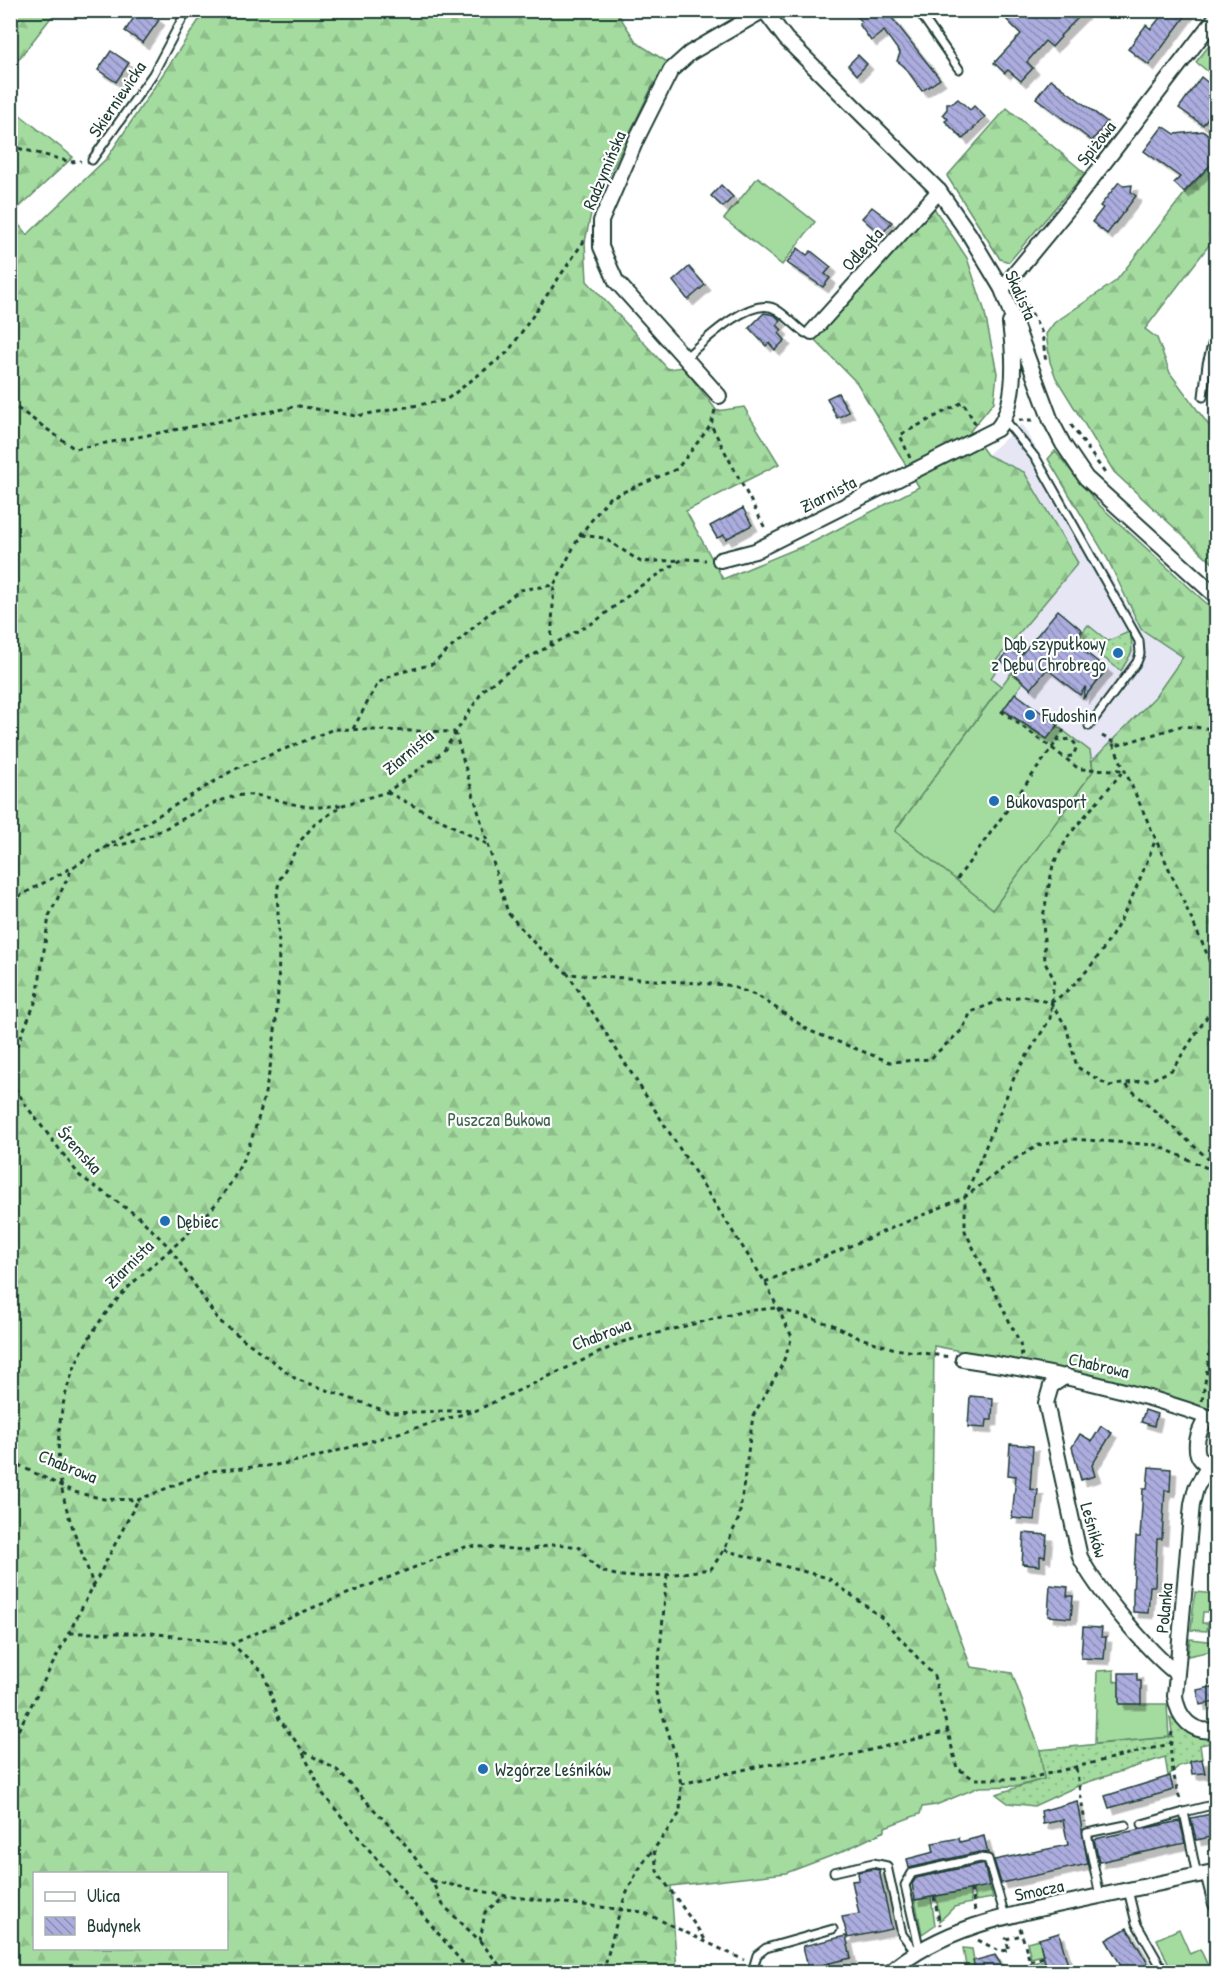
<svg xmlns="http://www.w3.org/2000/svg" width="1227" height="1983" viewBox="0 0 1227 1983" font-family="'Patrick Hand',sans-serif">
<defs>
<pattern id="grass-dots" width="8" height="8" patternUnits="userSpaceOnUse" patternTransform="scale(1.5)"><rect width="8" height="8" fill="#a4dca0"/><path d="M2 2h.1M6 6h.1" fill="none" stroke="#8dbe8a" stroke-width="1.8" stroke-linecap="round"/></pattern>
<pattern id="forest-firs" width="22" height="20" patternUnits="userSpaceOnUse" patternTransform="scale(1.5)"><rect width="22" height="20" fill="#a4dca0"/><path d="M5 1l3.5 6h-7zM16 11l3.5 6h-7z" fill="#8dbe8a"/></pattern>
<pattern id="building-back-hatch" width="6" height="6" patternUnits="userSpaceOnUse" patternTransform="scale(1.5)"><rect width="6" height="6" fill="#acadde"/><path d="M-1 5l2 2M0 0l6 6M5-1l2 2" fill="none" stroke="#8b8eb5"/></pattern>
<filter id="shadow"><feDropShadow dx="5.5" dy="5.5" stdDeviation="0" flood-color="#0004"/></filter>
</defs>
<rect width="100%" height="100%" fill="#fff"/>
<filter id="ink" filterUnits="userSpaceOnUse"><feTurbulence type="fractalNoise" baseFrequency=".0167" numOctaves="2"/><feDisplacementMap in="SourceGraphic" scale="12" xChannelSelector="R" yChannelSelector="G"/><feConvolveMatrix kernelMatrix="1 2 1 2 8 2 1 2 1" color-interpolation-filters="sRGB"/></filter>
<g filter="url(#ink)">
<polygon fill="#e6e6f5" points="1022,424 1141,629 1183,657 1154,697 1092,761 1093,771 991,678 995,672 994,663 1077,563 1024,472 987,455"/>
<g fill="url(#grass-dots)" stroke="#628c6a" stroke-width="1.5">
<polygon points="1088,625 1108,641 1131,631 1132,652 1121,671 1078,638"/>
<polygon points="1170,1718 1182,1726 1216,1730 1216,1742 1200,1745 1202,1759 1179,1766 1168,1776 1165,1757 1082,1784 1034,1806 1008,1803 996,1794 1044,1779 1040,1750 1169,1737 1172,1732"/>
</g>
<g fill="url(#forest-firs)" stroke="#628c6a" stroke-width="1.5" fill-rule="evenodd">
<polygon points="11,10 56,11 11,69 10,11"/>
<path d="M205 11H616L637 43 669 63 652 87 591 213 585 242 587 281 668 369 683 367 717 411 744 407 779 464 686 511 723 579 815 541 919 487 857 383 813 338 934 208 967 258 984 309 997 373 994 402 970 431 987 455 1024 472 1078 563 994 663 995 672 991 678 1001 686 895 831 993 909 1093 771 1092 761 1155 697 1183 657 1141 629 1107 558 1048 459 1055 451 1097 503 1216 612V1412L1060 1370 934 1346 932 1513 935 1570 971 1667 1012 1673 1040 1750 1044 1779 1018 1786 979 1787 936 1805 922 1807 920 1814 885 1827V1831L839 1853 786 1873 671 1886 677 1972H11L10 107 73 157 11 215 27 235 107 158ZM34 1874H226V1948H34Z"/>
<polygon points="1007,108 1085,173 1009,262 1000,259 947,176"/>
<polygon points="1216,159 1216,236 1145,329 1157,338 1170,373 1216,435 1216,566 1114,472 1056,378 1050,362 1046,334 1054,323 1116,281 1185,193"/>
</g>
<g fill="#a4dca0" stroke="#628c6a" stroke-width="1.5">
<polygon points="1213,41 1216,45 1216,78 1196,62"/>
<polygon points="758,177 815,222 782,265 724,219"/>
<polygon points="1011,673 1023,682 1015,694 1090,751 1093,771 993,909 895,831"/>
<polygon points="1195,1592 1216,1594 1216,1606 1210,1606 1209,1612 1203,1612 1202,1623 1208,1623 1207,1631 1191,1630"/>
<polygon points="1190,1639 1216,1642 1216,1650 1188,1656"/>
<polygon points="1114,1670 1114,1681 1119,1682 1119,1704 1167,1704 1169,1737 1095,1744 1097,1671"/>
<polygon points="989,1885 993,1898 975,1901 973,1889"/>
<polygon points="969,1890 971,1903 954,1907 940,1921 936,1896"/>
<polygon points="931,1897 935,1925 922,1934 915,1900"/>
<polygon points="1179,1929 1190,1954 1200,1949 1211,1972 1172,1972 1157,1939"/>
<polygon points="1039,1939 1043,1955 1031,1958 1027,1942"/>
<polygon points="963,1948 972,1949 976,1972 967,1972"/>
<polygon points="1044,1960 1048,1972 1036,1972 1033,1963"/>
</g>
<g fill="url(#building-back-hatch)" stroke="#1f3d34" stroke-width="1.5" filter="url(#shadow)">
<polygon points="139,10 145,10 159,20 143,43 125,31"/>
<polygon points="865,10 879,10 884,18 889,14 940,79 922,91 904,66 897,61 900,53 884,31 871,41 859,24 862,22 857,16"/>
<polygon points="1014,10 1086,10 1060,36 1061,37 1052,47 1045,41 1027,62 1033,68 1021,81 1008,70 1005,73 994,63 1021,34 1006,19"/>
<polygon points="1166,10 1190,10 1149,65 1128,49 1146,25 1151,29"/>
<polygon points="111,51 129,63 116,82 98,70"/>
<polygon points="858,55 867,64 857,75 848,65"/>
<polygon points="1201,77 1216,89 1216,106 1203,125 1179,108"/>
<polygon points="1051,79 1107,122 1092,141 1036,98"/>
<polygon points="958,99 970,110 974,106 985,117 963,139 945,121 948,119 943,114 947,109 947,103 953,103"/>
<polygon points="1163,126 1175,134 1204,131 1216,141 1216,159 1184,192 1174,183 1180,177 1144,151"/>
<polygon points="1119,182 1124,186 1132,185 1131,192 1136,196 1107,234 1092,222 1103,208 1100,206"/>
<polygon points="721,185 733,197 723,207 711,196"/>
<polygon points="872,207 892,222 881,235 862,218"/>
<polygon points="798,248 807,255 811,251 831,267 825,274 830,278 823,287 787,263"/>
<polygon points="689,267 705,285 688,300 673,281"/>
<polygon points="764,313 775,315 781,321 777,325 782,330 779,333 785,340 775,350 769,343 766,346 749,328"/>
<polygon points="838,393 849,412 837,418 827,398"/>
<polygon points="743,508 752,525 726,539 724,535 717,538 710,526"/>
<polygon points="1058,610 1082,630 1073,642 1107,669 1083,699 1086,686 1080,695 1047,669 1031,689 1001,661 1010,648 1020,656"/>
<polygon points="1015,693 1058,725 1047,739 1003,710"/>
<polygon points="970,1396 993,1398 992,1420 987,1420 986,1428 968,1427"/>
<polygon points="1145,1410 1157,1414 1154,1426 1141,1422"/>
<polygon points="1101,1426 1112,1433 1092,1465 1095,1476 1081,1480 1072,1447 1080,1434 1092,1441"/>
<polygon points="1010,1444 1033,1446 1030,1489 1038,1490 1035,1520 1012,1518 1016,1476 1008,1475"/>
<polygon points="1149,1467 1171,1469 1170,1491 1165,1490 1162,1539 1157,1539 1155,1586 1150,1586 1148,1613 1133,1612 1133,1593 1136,1537 1140,1537 1143,1489 1147,1489"/>
<polygon points="1024,1533 1047,1535 1045,1557 1040,1556 1040,1566 1022,1564"/>
<polygon points="1050,1585 1068,1587 1067,1596 1073,1596 1071,1618 1048,1616"/>
<polygon points="1083,1627 1102,1628 1101,1637 1106,1637 1104,1659 1081,1658"/>
<polygon points="1119,1673 1137,1673 1137,1681 1141,1681 1141,1704 1119,1704"/>
<polygon points="1216,1686 1216,1702 1200,1705 1197,1690"/>
<polygon points="1202,1759 1205,1773 1192,1774 1190,1761"/>
<polygon points="1170,1776 1173,1789 1170,1791 1109,1808 1105,1796"/>
<polygon points="1077,1801 1088,1864 1001,1883 994,1860 1068,1845 1063,1820 1043,1824 1041,1811"/>
<polygon points="1216,1813 1216,1836 1196,1840 1191,1818"/>
<polygon points="1180,1821 1185,1843 1099,1862 1094,1839"/>
<polygon points="984,1836 988,1853 979,1852 909,1868 907,1859 934,1852 932,1843 959,1838 960,1842"/>
<polygon points="980,1864 984,1864 989,1886 915,1900 912,1884 916,1878"/>
<polygon points="873,1869 879,1870 892,1929 848,1938 842,1917 859,1914 852,1881 859,1880 858,1872"/>
<polygon points="1127,1928 1153,1972 1125,1972 1106,1940"/>
<polygon points="1059,1933 1070,1972 1048,1972 1043,1955 1039,1939"/>
<polygon points="846,1936 851,1958 808,1968 803,1946"/>
<polygon points="995,1955 1006,1972 976,1972 973,1961"/>
</g>
<g fill="none" stroke-linecap="round" stroke-linejoin="round">
<defs>
<g id="service">
<polyline points="918,10 959,69"/>
<polyline points="92,160 153,74 187,10"/>
<path d="M684 359C702 343 752 293 777 310 787 316 795 326 805 333L812 332"/>
<polyline points="1203,397 1207,364 1216,330"/>
<polyline points="1005,420 1037,460 1139,641 1140,654 1137,662 1089,726"/>
<polyline points="1142,1824 1184,1812"/>
<polyline points="834,1872 873,1863 887,1866 902,1934 916,1953"/>
<polyline points="1197,1876 1184,1812 1216,1804"/>
<polyline points="1128,1890 1136,1923 1164,1972"/>
<polyline points="1100,1896 1087,1833 1126,1825"/>
<polyline points="920,1951 905,1885 912,1873 980,1858 988,1859 1005,1916"/>
<polyline points="752,1972 757,1955 766,1948 833,1929"/>
</g>
<g id="minor">
<polyline points="764,10 786,39 939,191 969,234 1002,289 1051,421 1063,444 1086,478 1216,596"/>
<polyline points="1002,289 1077,198 1216,17"/>
<polyline points="812,332 939,191"/>
<polyline points="719,396 616,281 601,247 601,221 637,138 671,70 690,53 764,10"/>
<path d="M720 560 755 551 997 429C1018 404 1014 354 1010 323"/>
<path d="M963 1359C1050 1372 1133 1389 1216 1420"/>
<path d="M1066 1376 1051 1386 1046 1403 1080 1557C1096 1589 1148 1651 1176 1673"/>
<path d="M1209 1417C1195 1430 1188 1467 1216 1464"/>
<path d="M1209 1465 1196 1488 1192 1504 1175 1696C1178 1718 1192 1734 1216 1730"/>
<path d="M890 1972C944 1926 1014 1914 1081 1900 1124 1891 1166 1882 1208 1873L1216 1904"/>
</g>
</defs>
<use href="#service" stroke="#1f3d34" stroke-width="11"/>
<use href="#minor" stroke="#1f3d34" stroke-width="18"/>
<g stroke="#1f3d34" stroke-width="3" stroke-dasharray="4.5 4.5" stroke-linecap="butt">
<polyline points="10,146 71,162 81,161"/>
<polyline points="1019,289 1042,333 1046,363"/>
<polyline points="10,403 75,449 299,406 356,416 446,400 508,352 586,238"/>
<polyline points="715,410 711,425 766,530"/>
<polyline points="1019,420 1037,420"/>
<polyline points="1071,425 1107,476"/>
<polyline points="910,458 900,435 963,402 976,425"/>
<polyline points="581,535 604,538 641,562 681,560"/>
<polyline points="551,645 554,585"/>
<polyline points="1001,711 1052,748 1064,730"/>
<polyline points="353,729 378,683 394,674 433,664 486,616 520,590 554,585 580,535 609,498 677,469 711,425"/>
<polyline points="455,732 508,913 535,944 568,974 727,985 758,996 810,1031 890,1062 930,1059 962,1030 971,1012 1001,1000 1024,996 1051,1003 1066,1026 1077,1067 1109,1086 1153,1079 1172,1070 1216,1003"/>
<polyline points="1102,736 1119,745 1181,726 1216,729"/>
<polyline points="1056,741 1071,739 1077,746 1073,756 1062,757"/>
<polyline points="1113,744 1208,956 1216,988"/>
<polyline points="387,792 487,844"/>
<path d="M105 847C159 842 184 811 232 797 259 789 286 806 313 807 322 807 332 806 341 805"/>
<polyline points="957,879 1052,748 1079,769 1124,770"/>
<polyline points="10,901 73,867 235,769 334,729 455,732"/>
<path d="M1051 1003C1106 965 1132 901 1155 841"/>
<polyline points="10,1063 37,998 49,916 72,869"/>
<polyline points="10,1080 27,1107 80,1176 139,1217 170,1248 218,1320 296,1379 391,1413 472,1410"/>
<polyline points="1126,1085 1216,1166"/>
<polyline points="765,1282 965,1197 1015,1159 1039,1145 1072,1139 1156,1145 1216,1172"/>
<polyline points="1022,1356 1020,1343 965,1231 965,1197 1016,1073 1050,1019 1054,979 1045,963 1043,917 1053,865 1069,835 1124,770"/>
<polyline points="1202,1401 1216,1316"/>
<polyline points="10,1461 74,1492 104,1499 138,1500 209,1471 276,1465 313,1458 477,1410 622,1342 745,1311 776,1308 833,1325 857,1337 895,1349 950,1357"/>
<polyline points="724,1550 828,1578 881,1617 934,1676 957,1768 974,1779 1026,1779 1170,1744"/>
<polyline points="667,1575 656,1693 674,1751 681,1784 680,1813 654,1849 657,1871 707,1942"/>
<path d="M94 1588C84 1555 66 1517 61 1484 49 1404 79 1334 136 1280 170 1249 210 1219 233 1179 279 1098 282 982 277 891L280 879 301 840 314 825 343 805 387 792 443 752 484 689 524 660 596 621 639 587 683 559 706 560"/>
<polyline points="70,1633 151,1633 232,1644"/>
<path d="M1172 1732C1168 1758 1174 1778 1181 1803"/>
<polyline points="10,1746 138,1500"/>
<polyline points="303,1753 323,1794 470,1972"/>
<polyline points="1076,1768 1085,1822"/>
<polyline points="681,1784 764,1765 850,1755 948,1731"/>
<polyline points="432,1881 506,1896 643,1912 744,1960"/>
<polyline points="971,1889 975,1911"/>
<polyline points="934,1897 940,1925"/>
<polyline points="1020,1928 1033,1972"/>
<polyline points="978,1940 999,1951 1009,1950 1006,1939 1022,1935"/>
<polyline points="480,1941 485,1912 505,1896"/>
<polyline points="1030,1961 1044,1957"/>
<polyline points="829,1963 832,1972"/>
<path d="M505 1972 480 1941 443 1905 432 1881 399 1836 337 1770 303 1751 279 1719 264 1673 232 1644 312 1608 468 1546 528 1550 557 1544 579 1547C585 1554 594 1568 602 1571 631 1583 680 1573 711 1569L724 1550 739 1518 753 1416 782 1365 792 1337 765 1282 568 974"/>
<path d="M603 1972C617 1925 621 1887 654 1849"/>
</g>
<use href="#service" stroke="#fff" stroke-width="7"/>
<use href="#minor" stroke="#fff" stroke-width="14"/>
</g>
</g>
<g fill="#1f6fb2" stroke="#fff" stroke-width="2">
<circle cx="1118" cy="653" r="6"/>
<circle cx="1030" cy="715" r="6"/>
<circle cx="994" cy="801" r="6"/>
<circle cx="165" cy="1221" r="6"/>
<circle cx="483" cy="1769" r="6"/>
</g>
<g text-anchor="middle" dominant-baseline="central" stroke-width="4.5" stroke-linejoin="round" paint-order="stroke">
<g font-size="18" fill="#1f3d34" stroke="#fff">
<text transform="translate(117 99) rotate(-56)">Skierniewicka</text>
<text transform="translate(1096 143) rotate(-52)">Spiżowa</text>
<text transform="translate(604 170) rotate(-67)">Radzymińska</text>
<text transform="translate(862 249) rotate(-48)">Odległa</text>
<text transform="translate(1021 295) rotate(66)">Skalista</text>
<text transform="translate(828 494) rotate(-27)">Ziarnista</text>
<text transform="translate(408 752) rotate(-40)">Ziarnista</text>
<text transform="translate(80 1150) rotate(48)">Śremska</text>
<text transform="translate(129 1264) rotate(-45)">Ziarnista</text>
<text transform="translate(601 1334) rotate(-21)">Chabrowa</text>
<text transform="translate(1099 1365) rotate(13)">Chabrowa</text>
<text transform="translate(68 1466) rotate(22)">Chabrowa</text>
<text transform="translate(1094 1530) rotate(74)">Leśników</text>
<text transform="translate(1164 1608) rotate(-85)">Polanka</text>
<text transform="translate(1039 1890) rotate(-12)">Smocza</text>
</g>
<g font-size="18" fill="#1f3d34" stroke="#fff" text-anchor="start">
<text x="1106" y="643" text-anchor="end">Dąb szypułkowy<tspan x="1106" dy="21">z Dębu Chrobrego</tspan></text>
<text x="1042" y="715">Fudoshin</text>
<text x="1006" y="801">Bukovasport</text>
<text x="177" y="1221">Dębiec</text>
<text x="495" y="1769">Wzgórze Leśników</text>
</g>
<g font-size="18" fill="#40654f" stroke="#fff">
<text x="499" y="1119">Puszcza Bukowa</text>
</g>
</g>
<rect width="1227" height="1983" fill="none" stroke="#fff" stroke-width="36"/>
<rect x="18" y="18" width="1191" height="1947" fill="none" stroke="#1f3d34" stroke-width="2" filter="url(#ink)"/>
<rect x="33" y="1872" width="195" height="78" fill="#ffffff" stroke="#a5b1ae" stroke-width="1.5"/>
<rect x="45" y="1892" width="30" height="9" fill="#ffffff" stroke="#a5b1ae" stroke-width="1.5"/>
<text x="87" y="1902" font-size="18" fill="#1f3d34">Ulica</text>
<rect x="45" y="1917" width="30" height="18" fill="url(#building-back-hatch)" stroke="#a5b1ae" stroke-width="1.5"/>
<text x="87" y="1932" font-size="18" fill="#1f3d34">Budynek</text>
</svg>
